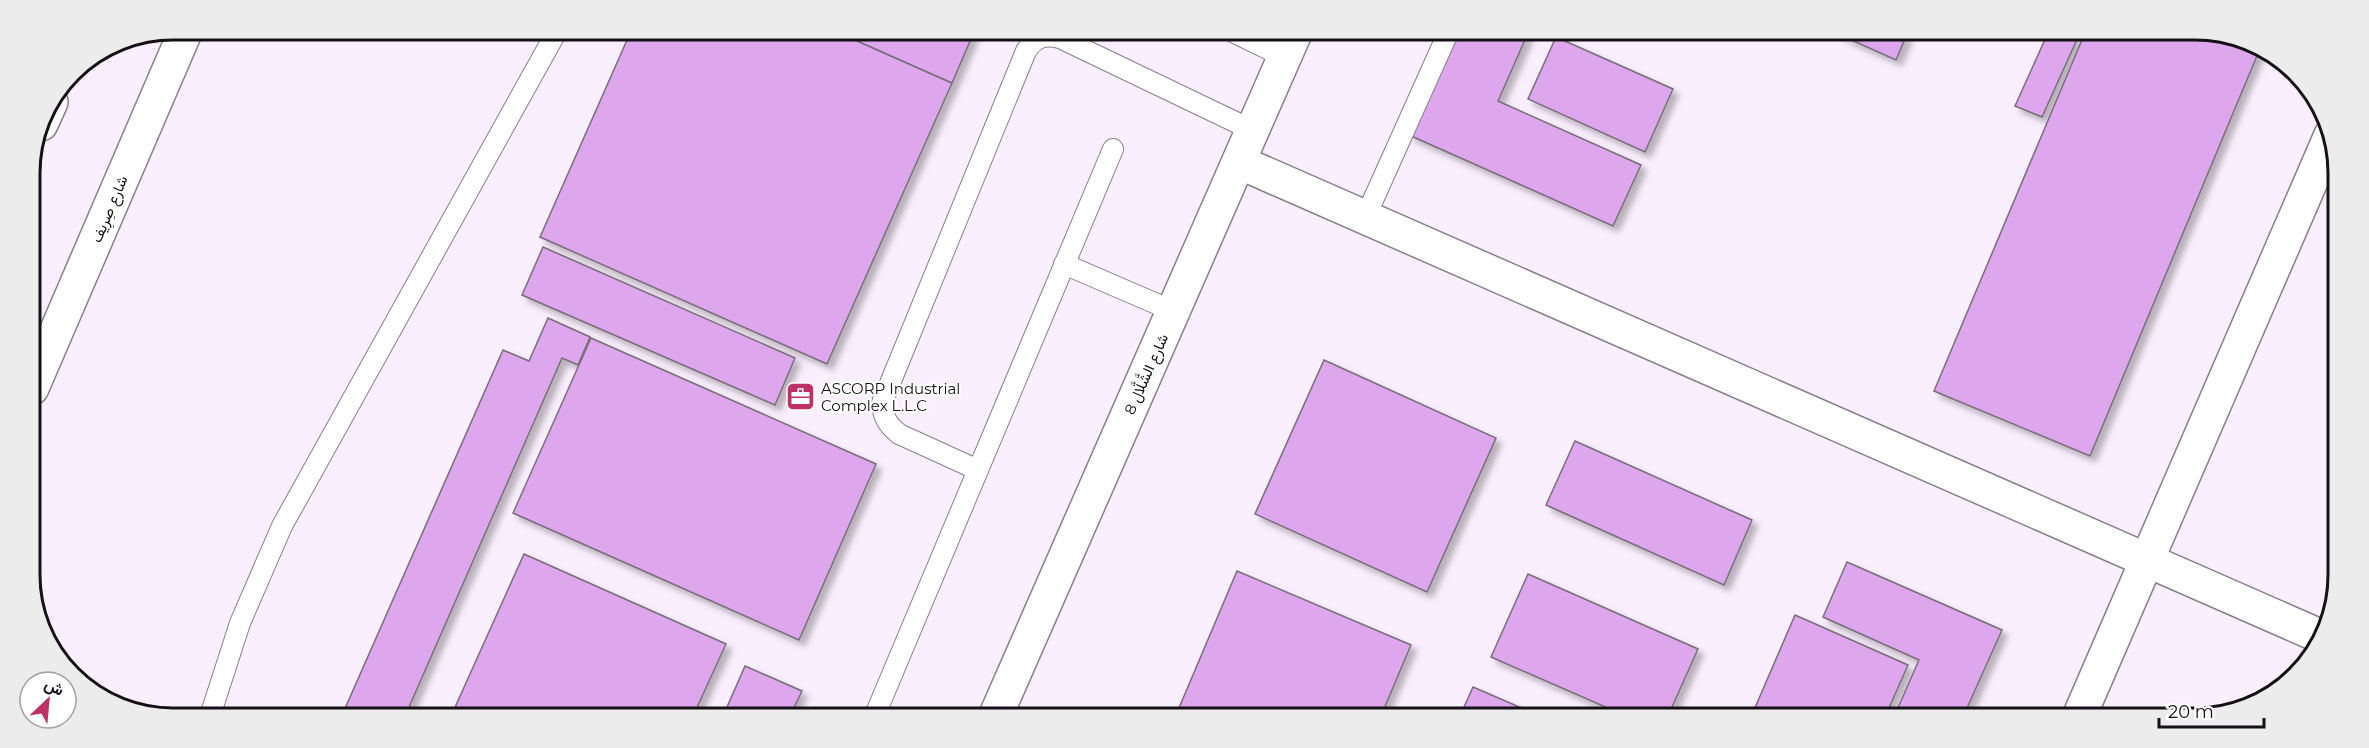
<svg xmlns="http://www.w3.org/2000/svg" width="2369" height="748" viewBox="0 0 2369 748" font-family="Montserrat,Vazirmatn,sans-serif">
<defs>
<filter id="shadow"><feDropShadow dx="5.5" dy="5.5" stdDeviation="3" flood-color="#0004"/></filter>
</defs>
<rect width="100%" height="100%" fill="#faeffe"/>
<g fill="#dda6ed" stroke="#786e7a" stroke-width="1.5" filter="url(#shadow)">
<polygon points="631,31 837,32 952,83 827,364 540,237"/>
<polygon points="837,32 974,32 952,83"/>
<polygon points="1454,33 1528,33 1498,101 1641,165 1613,226 1409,135"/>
<polygon points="1838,34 1907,34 1896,60"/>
<polygon points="2047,35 2079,35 2042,117 2015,106"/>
<polygon points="2084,35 2233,35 2259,51 2090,456 1934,391"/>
<polygon points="1556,37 1673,89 1645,152 1528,99"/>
<polygon points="543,247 795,358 775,405 522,295"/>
<polygon points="548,318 590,337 578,365 562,358 406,714 343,713 503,350 529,361"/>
<polygon points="591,338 876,464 799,640 513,513"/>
<polygon points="1324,360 1496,438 1427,592 1255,514"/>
<polygon points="1575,441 1752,520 1724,585 1546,505"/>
<polygon points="524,554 726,644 694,714 452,714"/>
<polygon points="1847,562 2002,630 1963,717 1894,717 1919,660 1823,617"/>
<polygon points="1237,571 1411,645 1381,716 1176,715"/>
<polygon points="1528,574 1698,649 1668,716 1626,716 1491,657"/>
<polygon points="1795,615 1908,665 1885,717 1751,717"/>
<polygon points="745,666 802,691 791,714 724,714"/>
<polygon points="1473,687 1540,716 1460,716"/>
</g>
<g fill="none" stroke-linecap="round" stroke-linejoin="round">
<defs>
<g id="lane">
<polyline points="1235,33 1284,57"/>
<polyline points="1365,218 1448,33"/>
<polyline points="1064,264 1173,311"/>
<path d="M978 470 899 434C887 424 883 417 882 403L1026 51C1035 37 1045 34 1060 38L1252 130"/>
<polyline points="211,713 240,623 282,526 557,31"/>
<polyline points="875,715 1113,149"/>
</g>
<g id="street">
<polyline points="1239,162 2322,637"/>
<polyline points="996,715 1295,33"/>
<polyline points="2079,717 2331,135"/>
</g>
<g id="secondary">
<polyline points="41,124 51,102"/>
<polyline points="32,388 186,30"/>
</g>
</defs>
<use href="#lane" stroke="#897f8c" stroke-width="22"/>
<use href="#street" stroke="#897f8c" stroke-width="36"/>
<use href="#secondary" stroke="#897f8c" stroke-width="36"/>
<use href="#lane" stroke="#fff" stroke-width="20"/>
<use href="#street" stroke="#fff" stroke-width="33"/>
<use href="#secondary" stroke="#fff" stroke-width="33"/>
</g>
<defs>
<symbol id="office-square" viewBox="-11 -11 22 22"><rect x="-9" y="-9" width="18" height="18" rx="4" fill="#bd3164" stroke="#fff"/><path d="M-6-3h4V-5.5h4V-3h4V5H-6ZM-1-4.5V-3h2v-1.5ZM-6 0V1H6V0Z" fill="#fff"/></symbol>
</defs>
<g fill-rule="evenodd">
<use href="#office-square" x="784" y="380" width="33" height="33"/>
</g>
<g text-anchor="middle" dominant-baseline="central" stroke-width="4.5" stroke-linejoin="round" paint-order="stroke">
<g font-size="15" fill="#141015" stroke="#fff">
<text transform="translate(109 209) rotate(-67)">شارع صِرِيف</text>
<text transform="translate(1146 374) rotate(-66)">شارع الشَّلَّال 8</text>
</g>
<g font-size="15" fill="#141015" stroke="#fff" text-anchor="start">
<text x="821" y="388">ASCORP Industrial<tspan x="821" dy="17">Complex L.L.C</tspan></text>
</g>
</g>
<path d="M0 0H2369V748H0ZM173 40H2195A133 133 0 0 1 2328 173V575A133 133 0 0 1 2195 708H173A133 133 0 0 1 40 575V173A133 133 0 0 1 173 40Z" fill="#ececec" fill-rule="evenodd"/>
<path fill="none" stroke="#141015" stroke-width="3" d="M173 40H2195A133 133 0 0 1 2328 173V575A133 133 0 0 1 2195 708H173A133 133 0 0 1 40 575V173A133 133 0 0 1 173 40Z"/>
<g transform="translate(48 700) rotate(26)"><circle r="28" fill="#ffffff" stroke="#a19fa1" stroke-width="1.5"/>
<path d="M0-4.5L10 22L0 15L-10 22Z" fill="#bd3164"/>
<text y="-9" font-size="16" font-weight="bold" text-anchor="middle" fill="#141015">ش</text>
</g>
<path d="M2159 718v9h105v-9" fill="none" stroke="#141015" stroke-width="3"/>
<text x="2168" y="718" font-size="18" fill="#141015" stroke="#ffffff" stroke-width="4.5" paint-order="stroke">20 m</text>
</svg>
